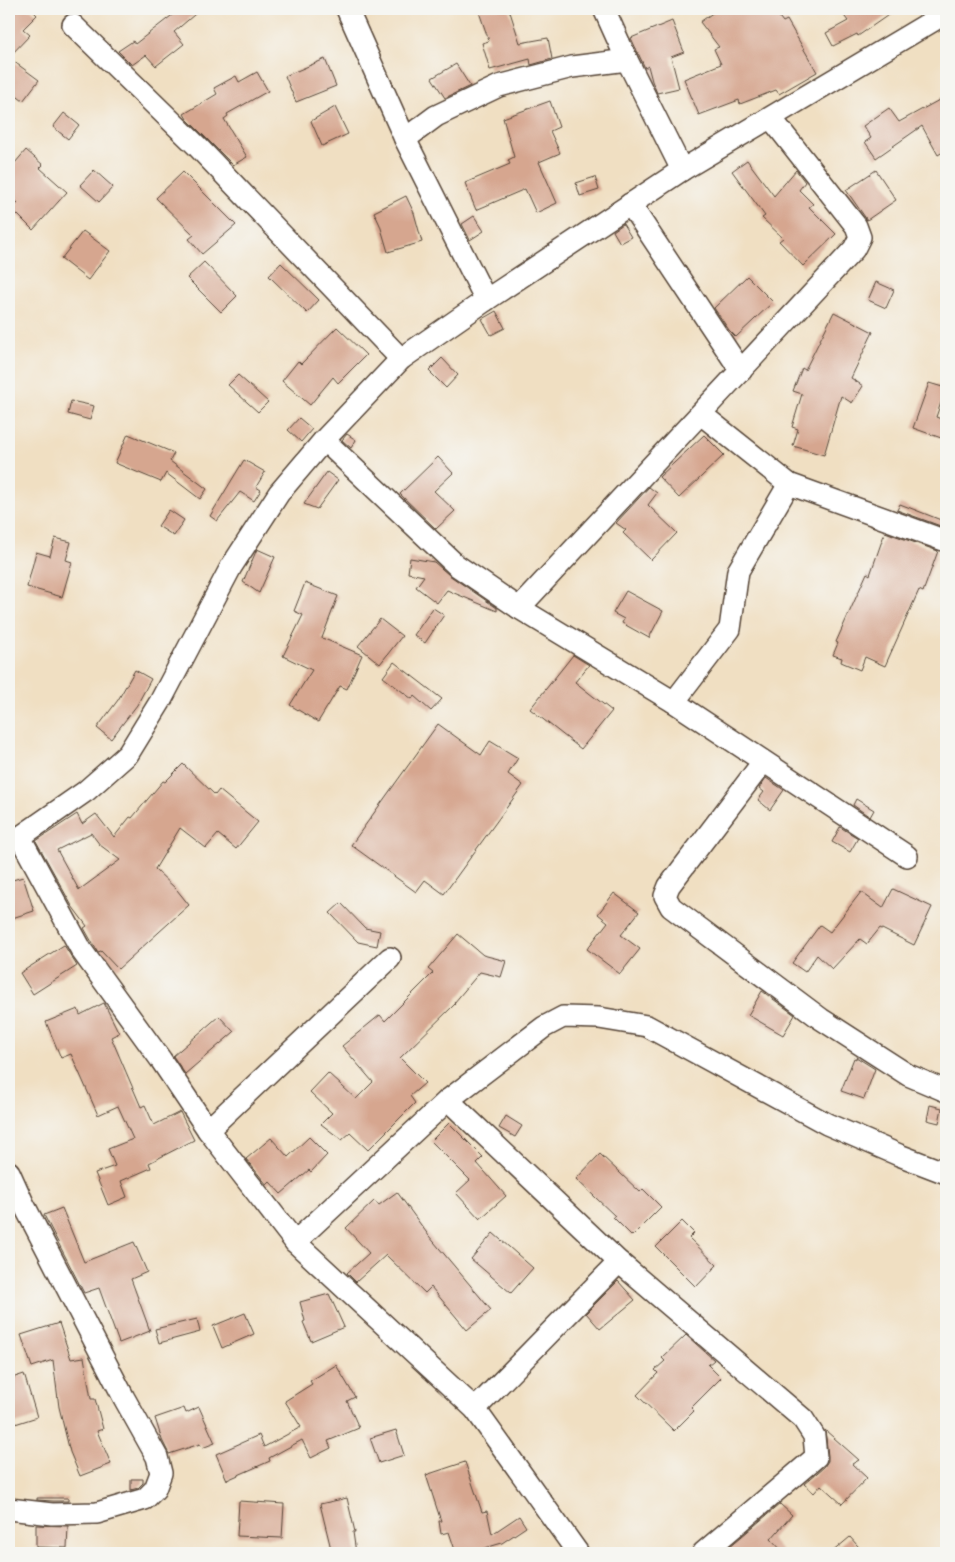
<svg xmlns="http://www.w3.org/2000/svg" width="955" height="1562" viewBox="0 0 955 1562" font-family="'IM FELL French Canon',serif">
<rect width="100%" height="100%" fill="#f6f6f2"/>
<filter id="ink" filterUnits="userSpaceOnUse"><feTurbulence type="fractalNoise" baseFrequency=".02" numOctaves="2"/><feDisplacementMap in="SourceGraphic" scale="10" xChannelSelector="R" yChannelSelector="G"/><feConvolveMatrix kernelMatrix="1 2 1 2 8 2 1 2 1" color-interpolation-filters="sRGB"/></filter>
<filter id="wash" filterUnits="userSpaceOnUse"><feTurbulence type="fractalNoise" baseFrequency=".0096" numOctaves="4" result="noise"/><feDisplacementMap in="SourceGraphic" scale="20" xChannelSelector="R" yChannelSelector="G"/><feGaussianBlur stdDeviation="1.12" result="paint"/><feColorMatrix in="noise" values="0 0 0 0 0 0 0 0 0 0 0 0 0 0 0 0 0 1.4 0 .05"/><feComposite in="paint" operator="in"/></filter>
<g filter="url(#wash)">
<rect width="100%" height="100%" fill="#f0dfc2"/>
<g id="blocks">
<g fill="#d6a68f" fill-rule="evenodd">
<polygon points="9,9 31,9 37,15 23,29 30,35 9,57"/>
<polygon points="180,9 201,9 174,32 184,44 156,66 146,55 132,65 118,51 133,41 135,44"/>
<polygon points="478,9 509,9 520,43 548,38 552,59 531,65 530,59 490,70 482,43 489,41"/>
<polygon points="718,9 773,9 783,22 787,20 817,72 779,94 776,90 740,104 739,100 699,115 684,79 721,64 714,49 719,47 700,22"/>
<polygon points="839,9 897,9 858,36 857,34 833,46 826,33 848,21"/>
<polygon points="672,21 684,52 671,57 679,88 657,93 652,81 648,66 645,68 631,38"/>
<polygon points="9,58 39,80 23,101 9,90"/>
<polygon points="325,59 336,86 296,102 285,76"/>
<polygon points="456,64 470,86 445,98 432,78"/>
<polygon points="257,72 268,91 227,114 228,116 224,119 247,157 233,165 187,119 184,114 217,94 214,88 236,76 239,82"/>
<polygon points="941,99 946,109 946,150 938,155 922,126 876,158 865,142 871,138 863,126 889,108 899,122"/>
<polygon points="550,101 559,127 550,131 560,153 539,162 557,203 536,213 525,189 476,210 465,183 510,164 508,160 514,157 503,118"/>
<polygon points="335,107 348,134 322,146 311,121"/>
<polygon points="64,113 79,125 68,139 53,127"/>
<polygon points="26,150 43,165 40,168 67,192 33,230 12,209 18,203 9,195 9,170"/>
<polygon points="747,160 774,196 796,170 805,182 799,190 813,204 809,207 836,234 803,266 779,241 783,238 762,218 765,216 732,171"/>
<polygon points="94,170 113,187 99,202 80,185"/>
<polygon points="876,170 896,200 867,220 846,190"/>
<polygon points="183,172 236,225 202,254 189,239 194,235 156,198"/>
<polygon points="595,177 599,190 580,196 576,183"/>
<polygon points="406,196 414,213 422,242 388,252 380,225 374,212"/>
<polygon points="474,216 484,231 470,240 462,224"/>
<polygon points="623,224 631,237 620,243 613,231"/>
<polygon points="83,231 110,251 88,280 61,259"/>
<polygon points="204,262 237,296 221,312 187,278"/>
<polygon points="281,263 319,300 307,313 269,276"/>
<polygon points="747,276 773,302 736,337 729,330 714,308"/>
<polygon points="876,282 894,290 886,308 868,300"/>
<polygon points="496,311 505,328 491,335 482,319"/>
<polygon points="834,312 873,332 851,378 863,386 852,403 841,396 824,455 793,446 798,429 792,427 802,394 793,391 802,368 805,370"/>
<polygon points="337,327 366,355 338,383 333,377 310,405 282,381 298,361 301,364"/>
<polygon points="442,358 458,375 446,388 429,371"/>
<polygon points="238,375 268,402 258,412 228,385"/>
<polygon points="929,383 946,388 936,417 946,421 946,431 944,439 913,428"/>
<polygon points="71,401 94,406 90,420 68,414"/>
<polygon points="299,418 312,429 301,442 288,430"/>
<polygon points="128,434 174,453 170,461 207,489 200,499 166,473 161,482 115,463"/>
<polygon points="347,434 356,440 351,448 342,440"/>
<polygon points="704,435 724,455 679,498 659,477"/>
<polygon points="438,457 453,473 434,491 455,511 436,529 400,494"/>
<polygon points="244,460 265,472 256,487 261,490 254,501 240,492 217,521 210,516"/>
<polygon points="327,472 338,480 317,509 304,504"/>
<polygon points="649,487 657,493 648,505 677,533 651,560 623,533 626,530 616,523"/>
<polygon points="900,504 946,522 946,528 897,510"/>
<polygon points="169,510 184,520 174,536 158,526"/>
<polygon points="885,532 938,551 923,592 919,590 885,666 865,657 860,670 841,662 842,658 833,655 838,643 836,642 867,573 870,575"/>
<polygon points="55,538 71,542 66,560 72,562 62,597 27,587 36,552 50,556"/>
<polygon points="257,549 275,557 259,593 243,582"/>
<polygon points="410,558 434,562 449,575 497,608 497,611 447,590 437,603 416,587 424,576 408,573"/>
<polygon points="305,583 338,596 322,638 362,655 347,689 340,686 318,722 290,705 312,670 283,656 303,615 294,611"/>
<polygon points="626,591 663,611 649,638 622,623 624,619 613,613"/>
<polygon points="433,608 444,615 425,643 414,635"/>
<polygon points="380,619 402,636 380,664 358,646"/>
<polygon points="573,655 589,665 575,682 612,711 581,749 530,709"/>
<polygon points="394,662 442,699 431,711 414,696 412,699 383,677"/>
<polygon points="135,670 151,679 137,705 111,739 97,728 118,700"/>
<polygon points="438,724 481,755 490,741 518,758 508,774 523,785 444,894 425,880 416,892 351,845"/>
<path d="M183 764 215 795 219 790 258 822 236 849 218 834 206 848 180 828 155 869 177 890 189 905 118 969 101 951 98 952 93 944 84 928 87 926 72 906 36 841 77 814 82 824 96 814 114 837 130 817 132 818 163 781 165 782ZM91 833 100 845 120 860 79 890 57 850Z"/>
<polygon points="766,778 784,790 770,810 758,800 764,792 759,788"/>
<polygon points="856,799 874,810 870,817 853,805"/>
<polygon points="840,827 858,838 850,852 832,842"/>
<polygon points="23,877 34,911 9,919 9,881"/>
<polygon points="893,889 932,907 914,945 880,928 867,944 860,939 832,969 817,955 805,972 792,963 820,925 830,932 861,892 883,908"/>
<polygon points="614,893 639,912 621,935 640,949 620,974 587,949 608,922 598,914"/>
<polygon points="341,903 365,928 380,931 377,946 358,942 330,913"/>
<polygon points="458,934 483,955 506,961 501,977 480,972 454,1003 455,1004 400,1058 425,1083 410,1096 415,1103 368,1150 350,1133 342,1140 321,1124 332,1113 310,1092 328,1073 356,1099 373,1082 342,1046 380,1015 385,1021 433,973 428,969"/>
<polygon points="64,945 77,966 33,994 20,973"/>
<polygon points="762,991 795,1015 783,1035 748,1015"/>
<polygon points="104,1003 119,1033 111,1037 141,1107 145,1105 154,1125 180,1112 194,1140 149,1163 151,1168 121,1181 127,1197 108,1205 95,1173 115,1166 108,1149 133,1139 118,1106 98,1115 71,1054 61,1058 46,1022 78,1009 80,1015"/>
<polygon points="219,1016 234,1032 185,1074 173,1056"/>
<polygon points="856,1057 875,1069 864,1099 841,1091 854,1058 856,1059"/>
<polygon points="930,1105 942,1108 939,1123 927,1120"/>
<polygon points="506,1116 522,1126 515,1137 499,1128"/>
<polygon points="449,1123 483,1157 477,1163 506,1196 480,1219 456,1193 470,1180 431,1141"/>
<polygon points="309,1137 327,1155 311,1172 309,1170 281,1194 270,1182 267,1185 246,1159 271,1138 288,1157"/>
<polygon points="600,1154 640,1192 643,1189 661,1207 632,1236 613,1217 615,1216 576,1179"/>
<polygon points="397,1192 429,1236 491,1310 467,1330 431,1287 425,1293 386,1255 356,1282 347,1273 369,1253 346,1228 374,1201 379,1205"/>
<polygon points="62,1208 84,1262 134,1242 147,1272 131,1279 150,1331 119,1343 99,1288 84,1293 44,1215"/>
<polygon points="682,1221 694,1233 689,1238 717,1265 696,1287 656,1247"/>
<polygon points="493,1233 533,1268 511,1293 471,1259"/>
<polygon points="618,1281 635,1300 600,1329 586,1313"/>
<polygon points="329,1294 344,1327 311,1341 303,1322 305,1321 300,1302"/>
<polygon points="245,1313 254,1334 222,1348 213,1326"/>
<polygon points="197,1319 200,1332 159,1343 155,1329"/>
<polygon points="59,1323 71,1359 84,1357 91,1399 95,1399 103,1429 97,1431 111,1464 80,1476 70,1452 59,1407 53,1360 32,1367 21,1335"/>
<polygon points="686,1335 714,1360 708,1365 721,1378 691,1408 694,1411 674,1431 637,1395 658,1373 655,1370 665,1361 662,1358"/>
<polygon points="336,1365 355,1397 347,1401 359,1428 328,1441 331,1448 311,1458 302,1440 269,1458 270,1461 227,1480 216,1454 259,1435 264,1447 301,1427 285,1401 312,1384 310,1381"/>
<polygon points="24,1374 37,1417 9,1426 9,1379"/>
<polygon points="199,1407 215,1443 202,1448 200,1444 169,1454 162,1440 155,1418 184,1408 186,1413"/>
<polygon points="396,1430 404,1455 379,1463 370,1438"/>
<polygon points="825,1430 859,1460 852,1464 867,1478 842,1504 821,1485 814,1493 804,1484 824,1467 828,1461 828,1456"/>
<polygon points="465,1462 482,1512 487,1511 492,1534 519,1516 526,1527 502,1543 468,1553 456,1553 449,1532 441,1534 439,1521 441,1521 426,1475"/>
<polygon points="131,1479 143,1479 143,1483 138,1488 131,1490"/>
<polygon points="37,1498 68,1498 68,1501 53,1501 37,1500"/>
<polygon points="347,1498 355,1532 353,1532 356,1553 332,1553 320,1504"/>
<polygon points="239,1501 284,1504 282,1538 237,1536"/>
<polygon points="780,1504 792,1515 771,1539 784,1553 722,1553"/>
<polygon points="36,1525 68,1526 67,1548 36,1547"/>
<polygon points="850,1537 864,1553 831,1553"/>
</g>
</g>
</g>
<g filter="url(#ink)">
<use href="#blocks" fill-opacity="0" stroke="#564537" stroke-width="1"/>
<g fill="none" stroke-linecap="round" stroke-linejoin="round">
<defs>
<g id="minor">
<polyline points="347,9 405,139 486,300"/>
<polyline points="604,9 627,60 682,170"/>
<polyline points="73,25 197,146 401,359"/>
<polyline points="405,139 436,116 499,86 572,67 627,60"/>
<polyline points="630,204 741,371"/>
<polyline points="701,414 789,484 946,541"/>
<polyline points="324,440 456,565 519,608 674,702 907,856"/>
<polyline points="519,608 854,249 860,237 856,226 771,118"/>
<polyline points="674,702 730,629 738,571 789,484"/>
<polyline points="763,762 669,886 665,896 671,907 821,1019 908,1075 946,1091"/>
<polyline points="20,837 82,951 161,1060 208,1130 295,1242 475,1409 578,1553"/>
<polyline points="9,841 20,837 86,791 128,754 160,702 231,567 279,493 324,440 401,359 486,300 682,170 946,13"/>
<polyline points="448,1100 619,1262 803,1419 814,1436 816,1457 703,1553"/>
<polyline points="208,1130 390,958"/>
<polyline points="9,1172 23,1203 124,1398 157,1457 161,1473 155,1489 145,1499 97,1513 52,1514 9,1509"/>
<polyline points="295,1242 448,1100 544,1027 563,1017 599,1018 647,1026 827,1124 899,1155 946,1173"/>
<polyline points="475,1409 619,1262"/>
</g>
</defs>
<use href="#minor" stroke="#564537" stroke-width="24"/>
<use href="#minor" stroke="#fff" stroke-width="21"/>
</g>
</g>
<rect width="955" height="1562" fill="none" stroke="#f6f6f2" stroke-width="30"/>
</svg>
